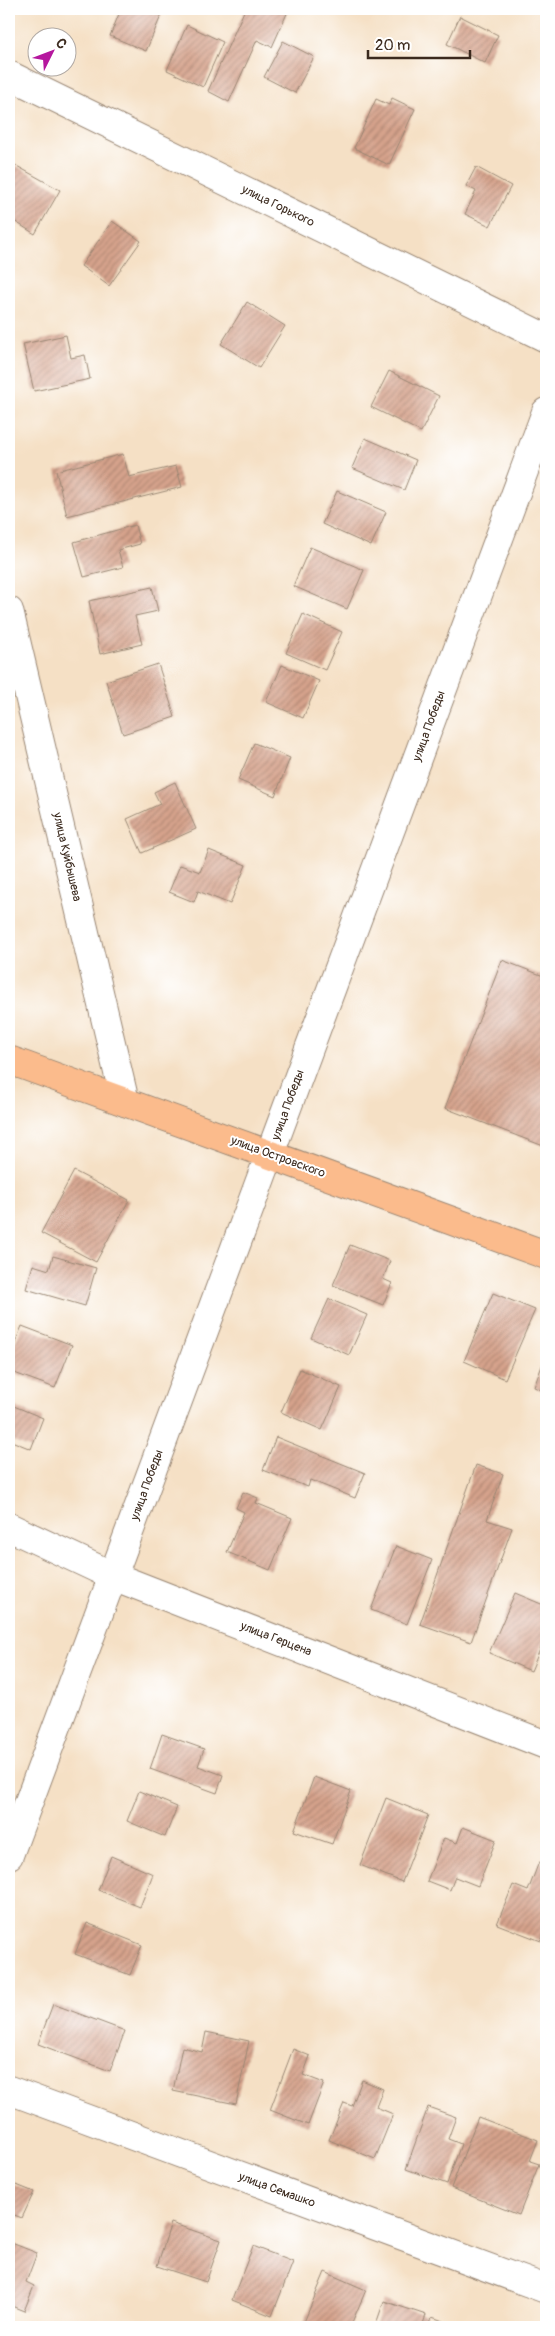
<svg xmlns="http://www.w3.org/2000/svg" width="555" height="2336" viewBox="0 0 555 2336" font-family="Pangolin,sans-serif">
<defs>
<pattern id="building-hatch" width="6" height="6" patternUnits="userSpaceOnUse" patternTransform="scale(1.25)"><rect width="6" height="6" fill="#d6a38c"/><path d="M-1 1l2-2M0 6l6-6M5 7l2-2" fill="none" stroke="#af8572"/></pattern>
</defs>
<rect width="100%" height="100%" fill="#fff"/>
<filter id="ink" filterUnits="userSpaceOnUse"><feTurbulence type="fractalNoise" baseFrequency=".02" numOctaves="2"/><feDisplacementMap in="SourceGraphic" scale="10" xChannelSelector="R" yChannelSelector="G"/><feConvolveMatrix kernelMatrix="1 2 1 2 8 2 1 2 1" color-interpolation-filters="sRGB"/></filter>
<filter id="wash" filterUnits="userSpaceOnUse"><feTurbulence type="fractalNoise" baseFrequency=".0096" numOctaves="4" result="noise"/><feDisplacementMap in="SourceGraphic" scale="20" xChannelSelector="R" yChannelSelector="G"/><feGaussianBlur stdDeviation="1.12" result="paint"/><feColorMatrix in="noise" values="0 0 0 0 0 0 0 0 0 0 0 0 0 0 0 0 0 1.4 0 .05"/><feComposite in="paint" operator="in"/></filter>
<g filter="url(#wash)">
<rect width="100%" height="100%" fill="#f5e0c5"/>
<g id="blocks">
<g fill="url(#building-hatch)">
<polygon points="121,9 164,9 146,51 110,36"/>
<polygon points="245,9 289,9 272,47 257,40 229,102 208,91"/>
<polygon points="460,16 498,35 485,63 447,44"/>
<polygon points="187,25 223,42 203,87 167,70"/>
<polygon points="283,41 314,57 295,93 264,77"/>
<polygon points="392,98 415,109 389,165 354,148 376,99 389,105"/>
<polygon points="15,165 60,190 35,234 14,221 9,229 9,176"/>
<polygon points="476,167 511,186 490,226 465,214 476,191 466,186"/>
<polygon points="112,221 141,241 109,286 81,266"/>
<polygon points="247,302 285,326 259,368 221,344"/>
<polygon points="66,335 71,358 85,355 90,379 34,391 23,344"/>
<polygon points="389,371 439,396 421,432 371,407"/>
<polygon points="365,438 416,460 404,490 352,468"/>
<polygon points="123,454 129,477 176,466 182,487 67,516 56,471"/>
<polygon points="337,491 386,512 371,546 322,524"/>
<polygon points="135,525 140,544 118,550 123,567 84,577 74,542"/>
<polygon points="310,547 364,570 347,609 293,586"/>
<polygon points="152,587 158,611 135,616 142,644 100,654 89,601"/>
<polygon points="303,614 342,632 325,670 286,653"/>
<polygon points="158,664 175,717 123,734 106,681"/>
<polygon points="282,665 319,681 303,718 266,702"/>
<polygon points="254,743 290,758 275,796 238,780"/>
<polygon points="175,782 196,829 142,853 127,819 160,804 154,792"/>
<polygon points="209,850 246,865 230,904 198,891 194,902 169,892 180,865 200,872"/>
<polygon points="502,960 546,977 546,1147 445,1108"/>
<polygon points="74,1171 129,1200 96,1262 41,1233"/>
<polygon points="350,1245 390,1261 383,1279 392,1283 383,1305 333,1285"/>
<polygon points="53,1256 96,1268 85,1306 26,1289 33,1265 49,1270"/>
<polygon points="493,1293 535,1310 505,1379 464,1361"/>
<polygon points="329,1299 367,1315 349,1355 311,1338"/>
<polygon points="22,1326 72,1345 55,1388 9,1371 9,1346 13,1348"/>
<polygon points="546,1355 546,1392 534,1387"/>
<polygon points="300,1369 341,1387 322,1430 281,1412"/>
<polygon points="9,1404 43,1418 31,1449 9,1440"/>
<polygon points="276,1437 365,1473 355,1498 310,1480 308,1487 263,1470"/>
<polygon points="476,1465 503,1474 487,1520 512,1528 471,1642 420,1624"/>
<polygon points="243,1492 258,1498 256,1503 292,1518 270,1570 227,1552 244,1512 236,1508"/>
<polygon points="396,1546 432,1560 407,1624 371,1610"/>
<polygon points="515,1593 546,1606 546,1635 531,1671 489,1653"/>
<polygon points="162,1734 204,1749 198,1766 223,1775 217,1793 150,1769"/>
<polygon points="314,1777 351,1791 332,1844 294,1831"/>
<polygon points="139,1791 177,1807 165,1837 127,1821"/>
<polygon points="386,1798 428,1815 402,1882 360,1865"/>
<polygon points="463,1827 496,1840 478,1886 455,1877 450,1890 427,1881 444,1838 457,1843"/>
<polygon points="111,1856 153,1874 140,1907 98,1890"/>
<polygon points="539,1862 546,1864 546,1928 541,1941 497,1924 513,1885 528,1891"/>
<polygon points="87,1923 142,1945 130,1975 75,1954"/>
<polygon points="53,2004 125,2031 110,2071 38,2044"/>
<polygon points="206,2032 249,2041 236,2104 173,2091 182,2047 202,2052"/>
<polygon points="293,2049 310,2056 303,2075 324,2083 308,2125 270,2110"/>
<polygon points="362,2080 383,2089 376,2107 393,2114 375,2159 329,2140 344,2103 352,2106"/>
<polygon points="428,2107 456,2117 448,2139 461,2144 447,2184 406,2169"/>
<polygon points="478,2117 538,2140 530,2161 539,2164 519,2215 451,2188"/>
<polygon points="9,2182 34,2192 22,2218 9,2213"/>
<polygon points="171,2223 221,2240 206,2282 157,2266"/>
<polygon points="9,2242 37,2253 26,2282 34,2286 24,2311 9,2305"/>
<polygon points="253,2246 293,2262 272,2316 232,2300"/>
<polygon points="325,2272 366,2290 350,2327 302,2327"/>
<polygon points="384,2301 426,2315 422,2327 375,2327"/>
<polygon points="432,2317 460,2327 429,2327"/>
</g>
</g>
</g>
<g filter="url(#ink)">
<use href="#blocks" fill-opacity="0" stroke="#988572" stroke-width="1"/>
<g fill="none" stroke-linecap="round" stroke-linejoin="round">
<defs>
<g id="minor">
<polyline points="9,75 546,338"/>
<polyline points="9,611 125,1102"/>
<polyline points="9,1527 113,1576 546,1745"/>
<polyline points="9,1855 546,412"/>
<polyline points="9,2090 546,2289"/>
</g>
<polyline id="primary" points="9,1060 546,1255"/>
</defs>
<use href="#minor" stroke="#988572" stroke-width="30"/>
<use href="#primary" stroke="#988572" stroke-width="30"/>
<use href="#minor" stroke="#fff" stroke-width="28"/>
<use href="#primary" stroke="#fbbb8c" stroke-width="28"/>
</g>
</g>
<g text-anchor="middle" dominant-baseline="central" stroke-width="4" stroke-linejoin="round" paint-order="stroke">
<g font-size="12" fill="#3b2a1e" stroke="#fff">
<text transform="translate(278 206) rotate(26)">улица Горького</text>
<text transform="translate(429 726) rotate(-70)">улица Победы</text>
<text transform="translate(67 857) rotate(77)">улица Куйбышева</text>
<text transform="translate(288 1105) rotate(-70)">улица Победы</text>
<text transform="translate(278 1157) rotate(20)">улица Островского</text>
<text transform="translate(147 1485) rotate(-70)">улица Победы</text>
<text transform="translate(276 1639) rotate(21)">улица Герцена</text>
<text transform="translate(277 2190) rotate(20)">улица Семашко</text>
</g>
</g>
<rect width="555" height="2336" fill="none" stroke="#fff" stroke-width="30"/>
<g transform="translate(52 52) rotate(48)"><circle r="24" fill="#ffffff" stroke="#b1aaa5"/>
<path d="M0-4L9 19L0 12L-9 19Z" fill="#b5179e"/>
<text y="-8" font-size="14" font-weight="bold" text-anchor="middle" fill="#3b2a1e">С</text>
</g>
<path d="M368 50v8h102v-8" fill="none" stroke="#3b2a1e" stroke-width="2.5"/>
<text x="375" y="50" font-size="15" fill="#3b2a1e" stroke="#ffffff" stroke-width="4" paint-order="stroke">20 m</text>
</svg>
